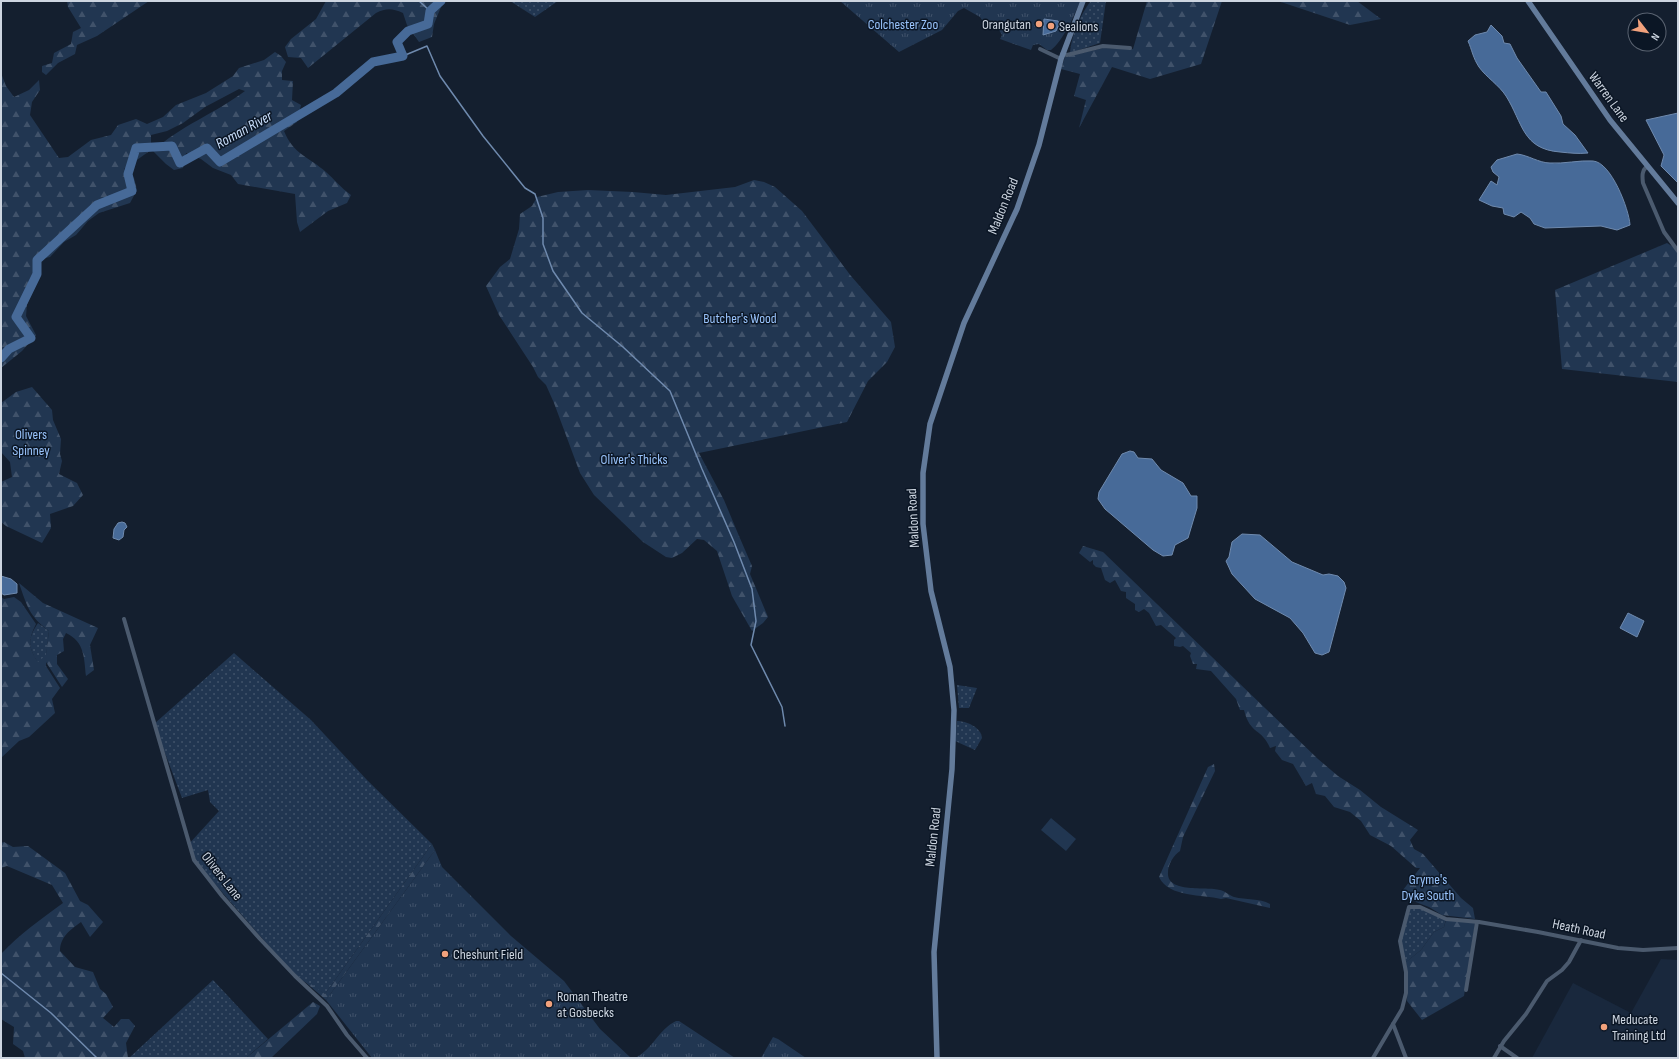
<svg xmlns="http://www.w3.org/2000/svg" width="1679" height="1059" viewBox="0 0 1679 1059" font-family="'Sofia Sans Condensed',sans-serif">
<defs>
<pattern id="grass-dots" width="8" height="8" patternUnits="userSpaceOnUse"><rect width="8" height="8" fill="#213651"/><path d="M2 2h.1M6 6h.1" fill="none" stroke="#40526a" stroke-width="1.8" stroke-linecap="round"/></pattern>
<pattern id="forest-firs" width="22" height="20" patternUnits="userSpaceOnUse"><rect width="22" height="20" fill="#213651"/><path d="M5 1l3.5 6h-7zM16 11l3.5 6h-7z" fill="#40526a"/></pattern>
<pattern id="park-tufts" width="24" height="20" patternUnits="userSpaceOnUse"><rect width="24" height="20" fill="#213651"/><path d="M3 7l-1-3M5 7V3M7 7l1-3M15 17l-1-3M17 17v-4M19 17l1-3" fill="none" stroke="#40526a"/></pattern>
</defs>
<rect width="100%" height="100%" fill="#141f2f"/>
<polygon fill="#19283d" points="1661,959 1678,960 1678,1058 1532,1058 1573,983 1631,1013"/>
<g fill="url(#grass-dots)">
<polygon points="510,1 558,1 535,17"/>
<path d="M1091 1H1106L1100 43 1070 53C1071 36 1081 13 1091 1Z"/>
<path d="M38 623 49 631 46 657 38 663C28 647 27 639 38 623Z"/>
<polygon points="234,653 311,720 367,780 432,844 325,994 295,976 194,860 188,845 219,811 210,802 208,790 182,798 154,724"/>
<polygon points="957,685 977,688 969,708 959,708"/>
<path d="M957 721C966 721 981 727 982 738L975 750 955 741Z"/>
<path d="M1413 906 1446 919 1444 927 1434 932 1421 950 1405 963C1399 942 1403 930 1407 909Z"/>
<polygon points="213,980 268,1039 246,1058 129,1058"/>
</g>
<g fill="url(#forest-firs)">
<polygon points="67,1 149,1 97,36 77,45 75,54 58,63 46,75 42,72 42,66 52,63 54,53 71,44 73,32 81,28 68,7"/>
<path d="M326 1H442L441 7 434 24 432 37 419 42 407 25 403 13C392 8 386 8 376 13L308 68 301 58 288 57 285 47 291 39 316 19Z"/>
<polygon points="1147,1 1222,1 1201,64 1150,79 1112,67 1079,128 1086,100 1074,96 1080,74 1061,69 1065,57 1103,48 1133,49"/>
<polygon points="1278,1 1357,1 1381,19 1350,25"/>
<path d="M275 52 281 56 286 62 282 71V80L293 81 292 100 301 105 297 122 284 131C293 154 309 157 326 172 335 180 340 187 351 195L347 203 328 211 300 232 297 222 295 194 238 184 231 175 213 168 201 159 186 153 183 168 174 170 166 164 153 151C180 126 216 113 245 91L239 89 205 107 183 123 167 131 151 135V150L124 169 134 178 137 190 130 203 99 213 88 221 76 235 64 242 50 257 37 260 35 270 38 281 27 304 26 316 36 335 22 351 1 368V73L6 86 14 97 29 90 39 80 40 90 32 102 30 115 59 158 68 157 91 140 111 135 118 125 136 119 147 124 163 117 176 105 206 93 233 76 239 68 264 60Z"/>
<polygon points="754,180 764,182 775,187 802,211 851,276 891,322 895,347 887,362 868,381 847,422 699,453 724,500 739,536 752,566 750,574 768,617 763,623 752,631 732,596 717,551 704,540 697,539 682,553 672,558 666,557 643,542 594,495 580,473 554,403 546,385 538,377 533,367 499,315 486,286 500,267 510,259 519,229 520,214 532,206 537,197 558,192 588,190 633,192 666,195 735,187"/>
<polygon points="1667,243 1678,250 1678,382 1562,369 1555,290"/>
<polygon points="32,387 52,410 53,420 61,439 60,454 62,461 59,474 77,483 83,495 73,506 50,514 51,528 42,543 6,526 1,522 1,482 12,477 10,462 1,452 1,403 16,392"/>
<path d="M1083 546 1103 552 1318 759 1338 776 1360 790 1381 807 1418 830 1410 840 1414 849 1423 854 1461 898 1473 908 1475 919 1442 915 1429 907 1405 898 1403 890 1420 868H1416L1391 846 1370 835 1361 821 1350 812 1334 807 1325 796 1316 794 1312 783 1306 786 1293 764 1282 760 1275 751 1276 746 1270 748C1262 728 1250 735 1244 710H1240L1236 699 1211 671 1196 669 1197 664H1193L1190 656 1191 653 1183 646 1180 647 1174 646V640L1176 638 1161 625 1156 626 1149 613 1144 609 1139 612 1135 610V604L1126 598V592L1121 591 1115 580 1110 583 1105 580 1101 568 1096 567 1093 564V560L1090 562 1079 553Z"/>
<path d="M19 583 43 603 98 628 90 645 94 670 86 676C84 658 85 642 66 633L63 639 64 651 57 655V664L68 679 62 687 46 662V666L60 688 52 699 55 713 29 737 19 741 1 758V597L4 599 14 597 21 602 36 624C28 640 28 647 38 662L46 655 49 631C29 616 27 606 19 583Z"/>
<path d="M1214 764 1215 771 1183 837 1180 851C1174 855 1168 864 1168 872 1166 894 1207 886 1220 890 1225 891 1229 895 1234 897 1246 900 1259 898 1270 904V908L1226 898 1221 899C1203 894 1169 898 1159 877L1208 767Z"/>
<path d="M4 842 13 847 28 846 65 873 80 901 88 905 103 922 90 937 81 922C70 930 60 937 60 951L75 967 93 972 100 989 106 994 113 1007 103 1018 114 1027 121 1019H129L135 1026 126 1043 128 1058H25L23 1051 13 1044 14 1027 1 1019V954C20 934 41 919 63 903L52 885 7 866 1 868V843Z"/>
<polygon points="432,844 435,850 326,1000 295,973 325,994"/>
<polygon points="1446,920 1475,923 1464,996 1422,1020 1407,1001 1408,976 1406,962 1421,950 1434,932 1444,927"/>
<polygon points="313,1002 320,1006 317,1014 271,1058 246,1058"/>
</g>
<g fill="url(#park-tufts)">
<path d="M840 1H1080C1075 15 1062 42 1051 50H1047L1039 44 1033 45 1031 50 1000 39 1002 35 999 30 987 27 980 17 964 8 958 11 942 30 899 52Z"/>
<polygon points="435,850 442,867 511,936 564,981 600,1029 631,1058 372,1058 326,1000"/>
<path d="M676 1021H679L735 1058H635C652 1050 659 1029 676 1021Z"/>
<polygon points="773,1037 778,1039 806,1058 761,1058"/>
</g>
<polygon fill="#213651" points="1051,818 1076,839 1066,851 1041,830"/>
<g fill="#476a98" stroke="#6f8aae">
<polygon points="1044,19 1058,21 1059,24 1056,31 1043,35"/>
<path d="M1491 25 1502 36 1504 43 1510 44 1517 58 1541 92H1546L1561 116 1563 124 1575 135 1588 153C1578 154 1570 153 1560 152 1522 149 1523 123 1506 96 1499 85 1486 77 1479 67 1473 58 1472 50 1468 41L1475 35 1487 32Z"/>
<polygon points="1678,113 1678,183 1661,166 1664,155 1646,120"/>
<path d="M1517 154C1528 155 1539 163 1550 163 1564 164 1579 160 1593 161 1611 162 1629 209 1630 225L1617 230 1601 226 1545 228 1534 224 1530 218 1521 212 1514 217 1504 214 1503 208 1492 206 1479 200 1491 181 1497 185 1499 177 1493 172 1491 167 1497 160Z"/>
<polygon points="1130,451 1134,452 1138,458 1152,459 1161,470 1183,483 1191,496 1197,496 1197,508 1188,538 1175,545 1172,555 1163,556 1153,550 1105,509 1098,499 1099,492 1122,454"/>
<polygon points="122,522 125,523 127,527 124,530 123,537 119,540 113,538 114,529 118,523"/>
<polygon points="1242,534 1260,535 1292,562 1323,575 1329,574 1338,576 1344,582 1346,588 1329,652 1322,655 1315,653 1303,633 1290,618 1255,599 1232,574 1226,561 1229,557 1232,542"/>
<polygon points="1,576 11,579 17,584 17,593 4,595 1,593"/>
<polygon points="1628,613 1644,621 1637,637 1620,628"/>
</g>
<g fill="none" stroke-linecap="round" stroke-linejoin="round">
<g stroke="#6f8aae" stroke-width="1.5">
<polyline points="419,1 430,11"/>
<polyline points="403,56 427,46 440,76 483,136 525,188 535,194 543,218 543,244 553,271 582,313 623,347 670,391 702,469 734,542 752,589 756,621 751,645 782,707 785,726"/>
<polyline points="1,973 51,1013 97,1058"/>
</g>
<polyline stroke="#476a98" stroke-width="9" points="1,358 9,349 31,338 16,317 37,274 37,260 97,205 132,191 128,174 136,148 172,146 180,163 207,148 220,162 336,93 373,62 403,56 397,42 408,31 428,24 430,11 441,1"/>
<g stroke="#4b5a6e" stroke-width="4">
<polyline points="1040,49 1061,59"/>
<polyline points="1062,54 1067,55 1103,46 1130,48"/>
<path d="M1647 166C1642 171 1642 175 1643 183L1664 232 1678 251"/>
<polyline points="124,619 194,860 222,896 260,939 295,976 327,1006 347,1035 367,1058"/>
<polyline points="1466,990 1477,922"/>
<polyline points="1500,1046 1517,1058"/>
<polyline points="1373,1058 1393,1024"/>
<polyline points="1406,1058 1393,1024 1402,1009 1406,993 1406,972 1400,941 1409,907 1420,907 1446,919 1479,922 1538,932 1618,948 1643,950 1678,948"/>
<polyline points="1494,1058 1504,1041 1526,1014 1547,981 1562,970 1569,962 1581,940"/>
</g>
<g stroke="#637b9b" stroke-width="5.5">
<polyline points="1528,1 1610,120 1678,203"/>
<polyline points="937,1058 934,952 952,769 954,710 950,667 931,591 923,524 923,473 930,424 964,323 1017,209 1039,145 1061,59 1083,1"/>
</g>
</g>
<g fill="#f1a17c" stroke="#0b1625" stroke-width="1.5">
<circle cx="1039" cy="24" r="4"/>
<circle cx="1051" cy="26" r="4"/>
<circle cx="445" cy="954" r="4"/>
<circle cx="549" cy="1004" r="4"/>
<circle cx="1604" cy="1027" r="4"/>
</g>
<g text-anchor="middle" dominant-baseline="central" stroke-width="3" stroke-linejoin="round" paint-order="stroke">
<g font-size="14" fill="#99c3fb" stroke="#0b1625">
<text x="903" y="24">Colchester Zoo</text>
<text x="740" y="318">Butcher's Wood</text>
<text x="31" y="434">Olivers<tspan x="31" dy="16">Spinney</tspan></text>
<text x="634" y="459">Oliver's Thicks</text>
<text x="1428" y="879">Gryme's<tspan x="1428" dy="16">Dyke South</tspan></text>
</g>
<g font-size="14" fill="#cdd5e0" stroke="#0b1625" text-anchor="start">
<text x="1031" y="24" text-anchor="end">Orangutan</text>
<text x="1059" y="26">Sealions</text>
<text x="453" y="954">Cheshunt Field</text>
<text x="557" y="996">Roman Theatre<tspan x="557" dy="16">at Gosbecks</tspan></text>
<text x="1612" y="1019">Meducate<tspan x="1612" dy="16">Training Ltd</tspan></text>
</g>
<g font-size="14" fill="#cdd5e0" stroke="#0b1625">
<text transform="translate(1609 97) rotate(54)">Warren Lane</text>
<text transform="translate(1003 206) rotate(-68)">Maldon Road</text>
<text transform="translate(913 518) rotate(-93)">Maldon Road</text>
<text transform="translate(933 837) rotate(-84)">Maldon Road</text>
<text transform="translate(222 876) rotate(52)">Olivers Lane</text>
<text transform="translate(1579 929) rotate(12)">Heath Road</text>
</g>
<g font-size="15" font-style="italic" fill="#cadffb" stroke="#0b1625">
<text transform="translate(244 130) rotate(-29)">Roman River</text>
</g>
</g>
<rect width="1679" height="1059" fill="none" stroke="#cdd5e0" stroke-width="4"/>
<g transform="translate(1647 32) rotate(121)"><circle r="19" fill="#0b1625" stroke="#596270"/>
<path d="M0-3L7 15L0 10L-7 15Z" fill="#f1a17c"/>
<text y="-6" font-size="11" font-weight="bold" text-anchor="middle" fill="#cdd5e0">N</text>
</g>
</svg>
